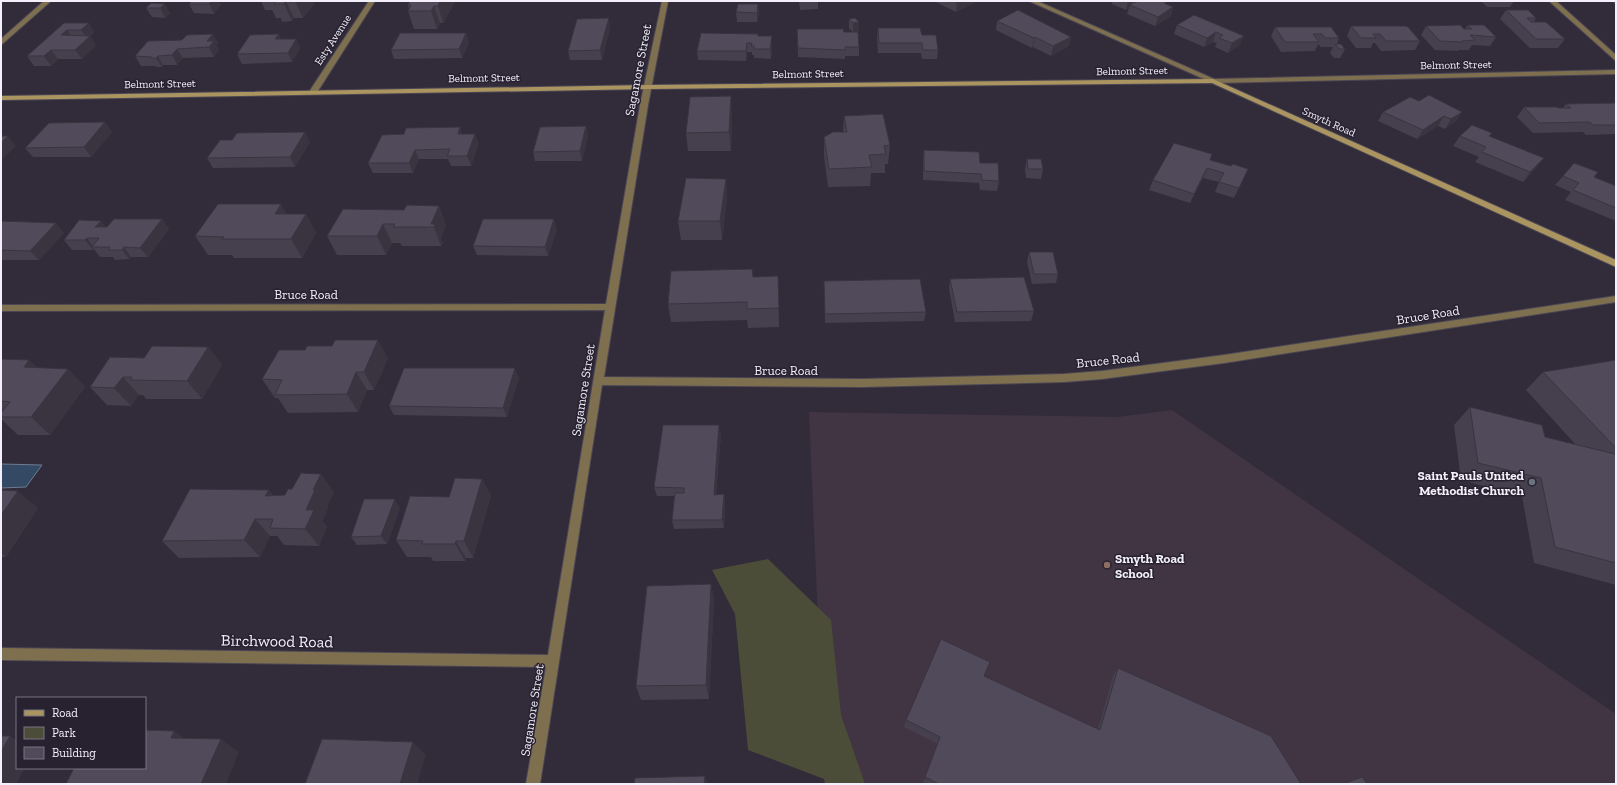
<svg xmlns="http://www.w3.org/2000/svg" width="1617" height="785" viewBox="0 0 1617 785" font-family="'Zilla Slab',serif">
<rect width="100%" height="100%" fill="#312b3a"/>
<polygon fill="#413543" points="1172,410 1616,714 1616,784 825,784 809,412 1118,417"/>
<polygon fill="#4b4d38" points="768,559 831,620 841,715 865,784 825,784 824,779 748,750 735,614 712,570"/>
<polygon fill="#344963" stroke="#6e7b91" points="1,464 42,465 26,487 1,488"/>
<g fill="none" stroke-linecap="round" stroke-linejoin="round">
<defs>
<g id="street">
<polygon points="44,1 51,1 1,45 1,39"/>
<polygon points="369,1 375,1 316,94 310,94 309,92"/>
<polygon points="662,1 668,1 648,105 604,377 862,379 1064,374 1102,371 1224,355 1616,296 1616,302 1224,363 1102,379 1064,382 862,387 602,385 540,784 526,784 546,667 1,660 1,648 548,655 605,310 1,311 1,305 606,304 640,105"/>
<polygon points="1029,1 1037,1 1214,79 1616,70 1616,74 1213,83"/>
<polygon points="1549,1 1556,1 1616,55 1616,61"/>
</g>
<polygon id="secondary" points="1213,79 1616,260 1616,267 1212,83 649,89 1,100 1,96 649,85"/>
</defs>
<use href="#street" stroke="#4c4755" stroke-width="2"/>
<use href="#secondary" stroke="#4c4755" stroke-width="2"/>
<use href="#street" fill="#7e704f" fill-rule="evenodd"/>
<use href="#secondary" fill="#aa945f" fill-rule="evenodd"/>
</g>
<g fill="#46404e">
<polygon points="192,1 221,5 214,14 194,13 189,4"/>
<polygon points="261,1 316,1 303,18 294,18 292,21 282,22 281,18 276,18 272,10 265,10"/>
<polygon points="410,1 467,1 467,2 455,2 443,23 440,23 437,29 414,29 408,11 409,9 408,5"/>
<polygon points="799,1 818,1 818,9 800,10"/>
<polygon points="934,1 976,1 976,2 956,12"/>
<polygon points="1112,1 1166,1 1166,4 1173,7 1171,16 1155,26 1127,14 1129,8 1126,10 1112,4"/>
<polygon points="1481,1 1514,1 1510,7 1487,7"/>
<polygon points="1611,1 1616,1 1616,5"/>
<polygon points="151,3 170,13 165,18 152,17 146,8"/>
<polygon points="758,4 759,13 757,22 737,22 736,12"/>
<polygon points="1506,10 1536,18 1534,22 1565,39 1558,48 1530,48 1500,19"/>
<polygon points="1194,15 1240,45 1228,53 1215,47 1217,43 1213,42 1204,47 1174,34 1177,25"/>
<polygon points="849,19 859,22 859,31 854,32 859,47 859,56 845,56 845,59 798,57 797,29 844,32 853,32 849,28"/>
<polygon points="997,21 1071,37 1069,46 1051,56 1033,47 1032,48 996,30"/>
<polygon points="64,23 94,32 90,36 96,45 82,59 58,59 51,66 34,66 27,56"/>
<polygon points="1468,25 1496,37 1490,46 1472,45 1469,50 1458,50 1458,51 1435,50 1421,35 1426,26 1465,29"/>
<polygon points="1351,26 1420,41 1415,50 1381,51 1375,43 1373,43 1371,48 1356,48 1347,36"/>
<polygon points="1275,27 1331,27 1339,38 1337,44 1345,49 1340,58 1334,58 1330,53 1333,47 1321,47 1318,44 1315,51 1281,52 1271,36"/>
<polygon points="610,28 602,60 570,60 568,51"/>
<polygon points="878,28 922,35 938,50 937,59 922,59 921,53 878,53 877,37"/>
<polygon points="466,33 469,43 462,58 394,59 391,50"/>
<polygon points="279,34 281,39 296,39 300,48 292,62 242,64 237,54"/>
<polygon points="758,36 772,45 771,59 754,58 754,55 752,55 752,52 747,52 746,61 698,60 697,51"/>
<polygon points="148,41 218,43 216,45 219,50 214,57 183,58 177,65 163,65 162,67 157,67 156,66 141,66 135,56"/>
<polygon points="1419,101 1462,112 1456,121 1445,129 1438,126 1417,139 1378,121 1383,112"/>
<polygon points="1616,103 1616,134 1586,135 1583,132 1533,133 1517,117 1524,107 1563,108 1566,104"/>
<polygon points="732,114 731,151 688,151 686,133"/>
<polygon points="844,116 890,145 888,164 885,164 885,173 871,173 870,186 828,187 824,156 824,137 843,132"/>
<polygon points="105,122 112,132 91,157 33,157 25,148"/>
<polygon points="586,126 588,136 582,161 535,161 533,152"/>
<polygon points="460,127 462,134 479,143 471,166 451,166 448,159 419,159 413,173 373,173 368,163 404,134"/>
<polygon points="1460,136 1490,136 1537,167 1523,182 1475,162 1479,157 1453,146"/>
<polygon points="310,142 295,167 213,168 207,158"/>
<polygon points="924,150 980,163 999,181 997,191 980,190 979,183 923,180 923,160"/>
<polygon points="1027,159 1043,169 1041,179 1026,178 1025,169"/>
<polygon points="1210,160 1231,166 1248,169 1234,198 1215,192 1219,182 1203,178 1190,203 1149,190 1153,180"/>
<polygon points="1563,176 1594,177 1616,186 1616,221 1565,200 1571,192 1555,185"/>
<polygon points="726,179 727,198 722,240 681,240 678,221"/>
<polygon points="439,206 446,225 441,238 443,243 441,246 402,246 400,243 392,243 386,255 337,255 327,236 404,210"/>
<polygon points="286,214 306,214 316,233 302,258 234,258 232,255 208,255 195,236"/>
<polygon points="162,219 169,229 148,257 131,257 129,259 115,260 113,257 100,257 94,249 93,250 72,250 64,240 101,221 106,227"/>
<polygon points="1,221 64,233 39,260 1,260"/>
<polygon points="557,229 548,256 477,255 473,246"/>
<polygon points="1029,252 1058,274 1056,283 1032,284 1027,262"/>
<polygon points="752,269 753,277 778,276 779,327 748,328 747,320 671,322 668,304"/>
<polygon points="950,279 1034,311 1031,321 955,322 949,288"/>
<polygon points="824,281 926,312 924,321 825,323"/>
<polygon points="208,347 222,365 202,399 146,399 143,395 139,395 131,406 107,405 90,387 144,358"/>
<polygon points="388,358 374,390 367,390 358,412 288,413 278,398 275,398 262,379"/>
<polygon points="1,359 37,368 68,369 85,387 50,435 18,435 1,419"/>
<polygon points="1616,360 1616,585 1534,563 1522,496 1461,480 1454,425 1470,407 1545,437 1576,445 1526,390 1543,372"/>
<polygon points="519,378 507,417 394,415 389,406"/>
<polygon points="721,434 716,494 724,494 725,503 724,528 674,529 672,520 674,496 657,496 654,487"/>
<polygon points="482,479 491,496 473,558 466,558 465,561 433,561 431,557 407,557 396,540 449,497"/>
<polygon points="1,490 38,508 6,557 1,557"/>
<polygon points="334,492 327,506 328,508 322,521 327,527 319,546 284,545 277,536 270,536 260,557 179,558 162,541 273,496 285,495"/>
<polygon points="400,508 387,544 357,545 351,537"/>
<polygon points="711,584 714,600 709,699 641,700 636,686"/>
<polygon points="1118,668 1301,784 925,784 923,783 938,744 904,727 906,720 984,676 1098,729 1113,676"/>
</g>
<g fill="#393440">
<polygon points="212,1 219,1 221,5 214,14 209,4"/>
<polygon points="286,1 294,18 292,21 284,4"/>
<polygon points="295,1 316,1 303,18"/>
<polygon points="440,1 455,1 455,2 443,23 438,6"/>
<polygon points="960,1 976,1 976,2 956,12 957,3"/>
<polygon points="1128,1 1132,1 1131,5 1130,5 1129,8 1126,10"/>
<polygon points="165,4 170,13 165,18 160,8"/>
<polygon points="758,4 759,13 757,22 757,13"/>
<polygon points="434,6 440,23 437,29 431,11"/>
<polygon points="1173,7 1171,16 1155,26 1158,17"/>
<polygon points="609,18 610,28 602,60 600,50"/>
<polygon points="859,22 859,31 853,32 853,23"/>
<polygon points="89,23 94,32 90,36 96,45 82,59 75,50 87,39 81,30"/>
<polygon points="67,30 73,39 61,35"/>
<polygon points="1216,32 1213,42 1204,47 1207,38"/>
<polygon points="466,33 469,43 462,58 459,49"/>
<polygon points="213,34 218,43 216,45 219,50 214,57 209,47 207,41"/>
<polygon points="279,34 283,43 275,39"/>
<polygon points="772,36 772,45 771,59 770,49"/>
<polygon points="1244,36 1240,45 1228,53 1232,43"/>
<polygon points="1035,37 1033,47 1032,48 1034,38"/>
<polygon points="1071,37 1069,46 1051,56 1053,46"/>
<polygon points="296,39 300,48 292,62 288,53"/>
<polygon points="747,43 747,52 746,61 746,51"/>
<polygon points="177,49 183,58 177,65 172,55"/>
<polygon points="51,50 58,59 51,66 44,56"/>
<polygon points="158,56 163,65 162,67 156,58"/>
<polygon points="731,96 732,114 731,151 729,132"/>
<polygon points="1462,112 1456,121 1445,129 1451,119"/>
<polygon points="1444,116 1438,126 1417,139 1423,130"/>
<polygon points="105,122 112,132 91,157 84,147"/>
<polygon points="586,126 588,136 582,161 580,151"/>
<polygon points="460,127 463,137 458,134"/>
<polygon points="305,132 310,142 295,167 290,157"/>
<polygon points="475,134 479,143 471,166 467,156"/>
<polygon points="8,136 16,146 1,161 1,143"/>
<polygon points="415,150 419,159 413,173 409,163"/>
<polygon points="1544,158 1537,167 1523,182 1530,172"/>
<polygon points="1207,168 1203,178 1190,203 1194,194"/>
<polygon points="726,179 727,198 722,240 720,221"/>
<polygon points="281,204 291,223 275,214"/>
<polygon points="439,206 446,225 441,238 443,243 441,246 434,227 431,224"/>
<polygon points="306,214 316,233 302,258 291,239"/>
<polygon points="162,219 169,229 148,257 140,248"/>
<polygon points="554,219 557,229 548,256 545,247"/>
<polygon points="101,221 108,230 95,227"/>
<polygon points="56,223 64,233 39,260 30,251"/>
<polygon points="383,224 392,243 386,255 377,236"/>
<polygon points="87,238 93,247 92,247 94,249 93,250 85,240"/>
<polygon points="124,247 131,257 129,259 122,250"/>
<polygon points="378,340 388,358 374,390 364,372"/>
<polygon points="208,347 222,365 202,399 187,381"/>
<polygon points="29,360 48,378 24,367"/>
<polygon points="515,368 519,378 507,417 503,408"/>
<polygon points="68,369 85,387 50,435 31,417"/>
<polygon points="356,372 367,390 358,412 347,394"/>
<polygon points="123,377 139,395 131,406 114,388"/>
<polygon points="719,425 721,434 715,503 714,495"/>
<polygon points="321,474 334,492 327,506 328,508 322,521 327,527 319,546 305,529 306,510 313,490"/>
<polygon points="482,479 491,496 473,558 464,541"/>
<polygon points="269,490 283,507 265,496"/>
<polygon points="18,491 38,508 6,557 1,553 1,515"/>
<polygon points="724,494 725,503 724,528 722,520"/>
<polygon points="395,499 400,508 387,544 381,536"/>
<polygon points="255,519 270,536 260,557 244,540"/>
<polygon points="456,541 466,558 465,561 455,544"/>
<polygon points="711,584 714,600 709,699 706,685"/>
<polygon points="174,731 194,744 171,738"/>
<polygon points="10,736 17,740 17,768 25,768 16,784 1,784 1,752"/>
<polygon points="221,739 239,752 226,784 201,784"/>
<polygon points="413,742 426,755 417,784 400,784"/>
<polygon points="705,776 707,784 704,784"/>
</g>
<g fill="#514a5b" stroke="#393440">
<polygon points="192,1 212,1 209,4 189,4"/>
<polygon points="276,1 285,1 284,4 274,4"/>
<polygon points="410,1 440,1 438,6 434,6 431,11 408,11 411,5 408,5"/>
<polygon points="954,1 960,1 957,3"/>
<polygon points="1137,1 1166,1 1164,3 1173,7 1158,17 1130,5"/>
<polygon points="151,3 165,4 160,8 146,8"/>
<polygon points="738,4 758,4 757,13 736,12"/>
<polygon points="1018,10 1071,37 1053,46 1035,37 1034,38 997,21"/>
<polygon points="1506,10 1528,10 1536,18 1527,18 1531,22 1546,22 1565,39 1536,39"/>
<polygon points="1194,15 1244,36 1232,43 1219,38 1223,35 1216,32 1207,38 1177,25"/>
<polygon points="609,18 600,50 568,51 577,19"/>
<polygon points="855,18 859,22 853,23 849,19"/>
<polygon points="64,23 89,23 81,30 67,30 61,35 90,36 75,50 51,50 44,56 27,56"/>
<polygon points="1460,25 1464,29 1472,29 1468,25 1484,25 1496,37 1470,35 1475,40 1462,41 1463,42 1440,41 1426,26"/>
<polygon points="1351,26 1405,26 1408,27 1420,41 1386,41 1380,34 1373,34 1376,38 1361,38"/>
<polygon points="1275,27 1331,27 1339,38 1325,38 1322,34 1313,34 1319,42 1285,42"/>
<polygon points="878,28 920,28 922,35 936,35 938,50 923,50 922,43 879,43"/>
<polygon points="797,29 843,29 844,32 858,32 859,47 845,47 845,50 798,48"/>
<polygon points="400,33 466,33 459,49 391,50"/>
<polygon points="701,33 758,34 758,36 772,36 770,49 754,49 754,46 751,46 752,43 747,43 746,51 697,51"/>
<polygon points="213,34 207,41 214,41 209,47 177,49 172,55 158,56 156,58 151,58 152,57 135,56 148,41 182,40 187,35"/>
<polygon points="279,34 275,39 296,39 288,53 237,54 250,35"/>
<polygon points="1335,44 1341,44 1345,49 1339,49"/>
<polygon points="1429,95 1462,112 1451,119 1444,116 1423,130 1383,112 1410,97 1419,101"/>
<polygon points="731,96 729,132 686,133 690,97"/>
<polygon points="1616,103 1616,125 1593,125 1590,122 1539,123 1524,107 1556,107 1559,108 1571,108 1566,104"/>
<polygon points="883,114 890,145 884,146 886,154 869,155 872,167 829,169 824,137 833,132 847,132 844,116"/>
<polygon points="105,122 84,147 25,148 49,123"/>
<polygon points="1472,125 1492,133 1489,136 1544,158 1530,172 1482,152 1486,147 1460,136"/>
<polygon points="586,126 580,151 533,152 540,127"/>
<polygon points="460,127 458,134 475,134 467,156 447,156 450,149 415,150 409,163 368,163 382,135 404,134 406,128"/>
<polygon points="305,132 290,157 207,158 220,140 232,140 237,133"/>
<polygon points="1,136 8,136 1,143"/>
<polygon points="1174,143 1212,154 1210,160 1231,166 1233,164 1248,169 1239,188 1219,182 1224,173 1207,168 1194,194 1153,180"/>
<polygon points="924,150 979,152 980,163 998,163 999,181 982,180 981,174 924,171"/>
<polygon points="1027,159 1041,159 1043,169 1028,169"/>
<polygon points="1574,163 1598,172 1594,177 1616,186 1616,208 1573,190 1579,183 1563,176"/>
<polygon points="686,178 726,179 720,221 678,221"/>
<polygon points="218,204 281,204 275,214 306,214 291,239 221,239 224,237 195,236"/>
<polygon points="407,205 439,206 431,224 435,224 434,227 393,227 395,224 383,224 377,236 327,236 343,209 404,210"/>
<polygon points="114,219 162,219 140,248 124,247 122,250 108,250 110,247 92,247 99,238 87,238 85,240 64,240 79,220 101,221 95,227 107,227"/>
<polygon points="483,219 554,219 545,247 473,246"/>
<polygon points="1,221 56,223 30,251 1,250"/>
<polygon points="1029,252 1053,252 1058,274 1034,274"/>
<polygon points="752,269 753,277 778,276 779,308 747,309 747,302 668,304 671,271"/>
<polygon points="1024,277 1034,311 957,312 950,279"/>
<polygon points="920,279 926,312 825,314 824,281"/>
<polygon points="335,340 378,340 364,372 356,372 347,394 275,395 282,380 262,379 279,350 305,350 307,346 332,346"/>
<polygon points="152,346 208,347 187,381 130,380 132,377 123,377 114,388 90,387 110,357 144,358"/>
<polygon points="1,359 29,360 24,367 68,369 31,417 1,417 1,413 10,402 1,401"/>
<polygon points="1616,360 1616,448 1543,372"/>
<polygon points="404,368 515,368 503,408 389,406"/>
<polygon points="1470,407 1542,425 1545,437 1615,454 1616,458 1616,563 1555,547 1541,478 1478,463"/>
<polygon points="663,425 719,425 714,495 724,494 722,520 672,520 675,493 684,493 684,488 654,487"/>
<polygon points="301,473 321,474 313,490 315,490 306,510 314,510 305,529 270,528 273,519 255,519 244,540 162,541 190,489 269,490 265,496 285,495 288,489 292,489"/>
<polygon points="455,478 482,479 464,541 456,541 455,544 422,544 423,541 396,540 410,496 449,497"/>
<polygon points="1,490 18,491 1,515"/>
<polygon points="364,499 395,499 381,536 351,537"/>
<polygon points="711,584 706,685 636,686 647,586"/>
<polygon points="941,639 990,662 984,676 1100,730 1118,668 1271,736 1301,784 939,784 925,777 940,737 906,720"/>
<polygon points="145,730 174,731 171,738 221,739 201,784 66,784 74,768 145,768"/>
<polygon points="1,736 10,736 1,752"/>
<polygon points="322,739 413,742 400,784 305,784"/>
<polygon points="705,776 704,784 634,784 635,778"/>
<polygon points="1362,777 1367,784 1343,784"/>
</g>
<circle fill="#6b7280" stroke="#272130" stroke-width="1.5" cx="1532" cy="482" r="4"/>
<circle fill="#8d6e63" stroke="#272130" stroke-width="1.5" cx="1107" cy="565" r="4"/>
<g text-anchor="middle" dominant-baseline="central" stroke-width="3" stroke-linejoin="round" paint-order="stroke">
<g font-size="11" fill="#f4f0fb" stroke="#272130">
<text transform="translate(333 40) rotate(-57)">Esty Avenue</text>
<text transform="translate(1456 65) rotate(-1)">Belmont Street</text>
<text transform="translate(1132 71) rotate(-1)">Belmont Street</text>
<text transform="translate(808 74) rotate(-1)">Belmont Street</text>
<text transform="translate(484 78) rotate(-1)">Belmont Street</text>
<text transform="translate(160 84) rotate(-1)">Belmont Street</text>
<text transform="translate(1329 122) rotate(24)">Smyth Road</text>
</g>
<g font-size="13" fill="#f4f0fb" stroke="#272130">
<text transform="translate(638 70) rotate(-79)">Sagamore Street</text>
<text x="306" y="294">Bruce Road</text>
<text transform="translate(1428 315) rotate(-9)">Bruce Road</text>
<text transform="translate(1108 360) rotate(-6)">Bruce Road</text>
<text x="786" y="370">Bruce Road</text>
<text transform="translate(583 390) rotate(-81)">Sagamore Street</text>
<text transform="translate(532 710) rotate(-81)">Sagamore Street</text>
</g>
<g font-size="13" font-weight="bold" fill="#f4f0fb" stroke="#272130" text-anchor="end">
<text x="1524" y="475">Saint Pauls United<tspan x="1524" dy="15">Methodist Church</tspan></text>
<text x="1115" y="558" text-anchor="start">Smyth Road<tspan x="1115" dy="15">School</tspan></text>
</g>
<g font-size="16" fill="#f4f0fb" stroke="#272130">
<text transform="translate(277 641) rotate(1)">Birchwood Road</text>
</g>
</g>
<rect width="1617" height="785" fill="none" stroke="#f4f0fb" stroke-width="4"/>
<rect x="16" y="697" width="130" height="72" fill="#272130" stroke="#797481"/>
<rect x="24" y="710" width="20" height="6" fill="#aa945f" stroke="#797481"/>
<text x="52" y="717" font-size="12" fill="#f4f0fb">Road</text>
<rect x="24" y="727" width="20" height="12" fill="#4b4d38" stroke="#797481"/>
<text x="52" y="737" font-size="12" fill="#f4f0fb">Park</text>
<rect x="24" y="747" width="20" height="12" fill="#514a5b" stroke="#797481"/>
<text x="52" y="757" font-size="12" fill="#f4f0fb">Building</text>
</svg>
